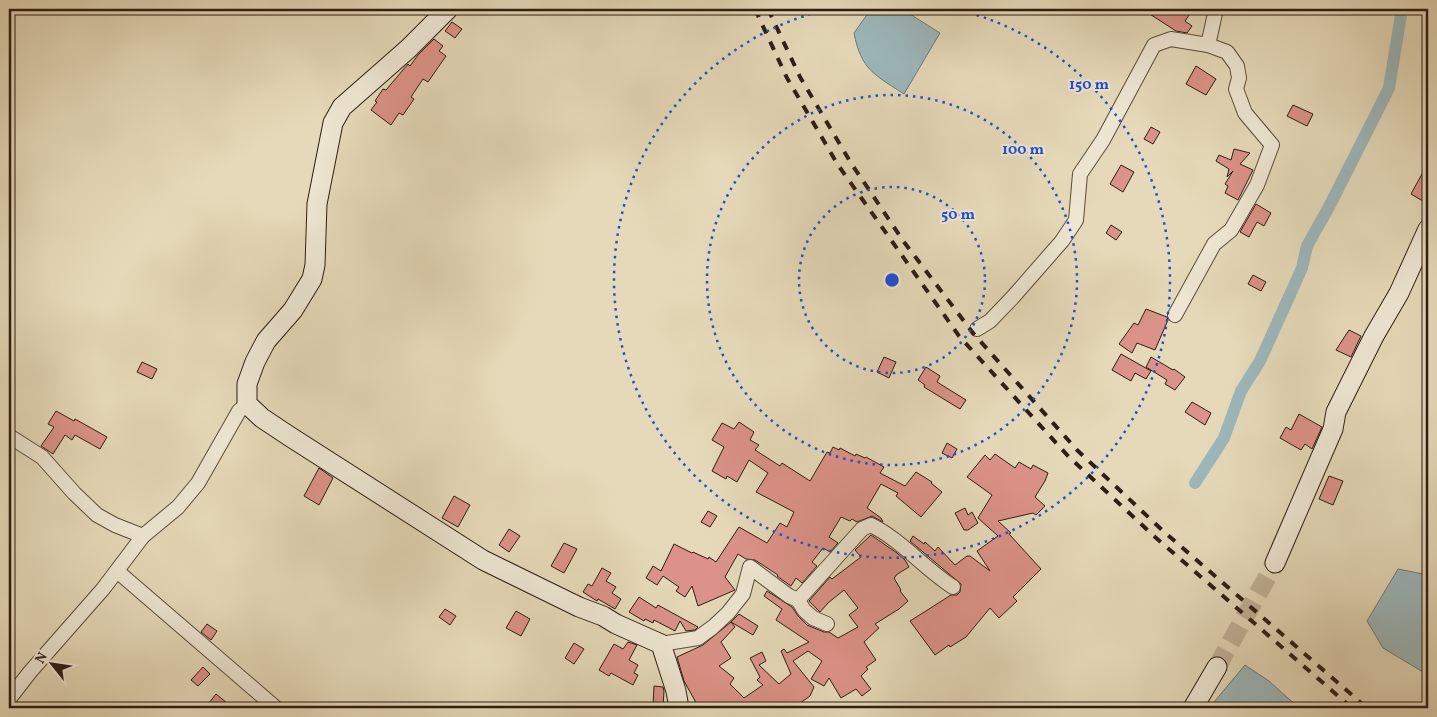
<svg xmlns="http://www.w3.org/2000/svg" width="1437" height="717" viewBox="0 0 1437 717" font-family="Vollkorn,serif">
<rect width="100%" height="100%" fill="#e5d9b9"/>
<filter id="stains"><feTurbulence type="fractalNoise" baseFrequency=".004" numOctaves="4"/><feColorMatrix values="0 0 0 0 .2 0 0 0 0 .09 0 0 0 0 .02 0 0 0 .5 -.17"/></filter>
<radialGradient id="worn" r=".72"><stop offset=".6" stop-color="#630" stop-opacity="0"/><stop offset="1" stop-color="#630" stop-opacity=".3"/></radialGradient>
<g fill="#9cb7bb" stroke="#707978">
<path d="M871 9H902L940 33 904 94C875 75 861 70 854 33Z"/>
<polygon points="1398,569 1428,575 1428,675 1383,648 1367,621"/>
<polygon points="1245,665 1269,681 1299,708 1209,708"/>
</g>
<g fill="none" stroke-linecap="round" stroke-linejoin="round">
<polyline stroke="#9cb7bb" stroke-width="12" points="1195,483 1224,438 1241,391 1260,361 1302,268 1307,246 1330,205 1389,88 1402,9"/>
</g>
<g fill="#dc9288" stroke="#2d1d13">
<polygon points="1142,9 1193,9 1185,21 1192,26 1187,33 1176,31"/>
<polygon points="452,22 462,29 455,38 445,31"/>
<polygon points="434,39 443,46 439,51 446,56 428,82 423,79 411,97 414,99 403,115 399,113 391,125 371,110 377,102 375,101 383,89 386,90 408,64 410,66 418,55"/>
<polygon points="1196,66 1216,79 1206,95 1186,84"/>
<polygon points="1293,105 1313,114 1307,126 1287,116"/>
<polygon points="1151,127 1160,132 1153,144 1144,139"/>
<polygon points="1234,149 1250,153 1240,164 1253,170 1238,200 1225,193 1228,186 1225,184 1233,171 1227,177 1229,169 1216,161 1219,155 1231,160"/>
<polygon points="1428,163 1428,204 1411,194"/>
<polygon points="1121,165 1134,172 1123,192 1110,184"/>
<polygon points="1256,204 1271,213 1264,226 1257,222 1249,237 1240,232"/>
<polygon points="1111,225 1122,232 1116,240 1106,233"/>
<polygon points="1253,275 1266,282 1261,291 1248,284"/>
<polygon points="1146,309 1167,317 1168,320 1155,350 1137,343 1132,353 1119,344 1134,323 1138,325"/>
<polygon points="1349,330 1361,336 1351,357 1336,350"/>
<polygon points="1121,354 1151,371 1146,379 1135,373 1131,381 1112,370"/>
<polygon points="884,357 896,362 889,378 877,372"/>
<polygon points="1151,357 1173,370 1174,369 1185,377 1175,390 1165,384 1167,380 1146,367"/>
<polygon points="142,362 157,369 152,379 137,372"/>
<polygon points="926,367 940,376 937,382 966,400 960,409 924,387 925,385 918,380"/>
<polygon points="1192,402 1211,413 1205,425 1185,412"/>
<polygon points="56,411 74,421 75,419 107,437 100,449 75,435 72,440 65,435 53,454 41,446 54,427 48,424"/>
<polygon points="1299,414 1322,427 1312,449 1305,444 1301,450 1280,438 1286,427 1291,430"/>
<polygon points="739,422 754,432 750,440 759,445 755,450 780,466 782,463 810,481 827,452 830,453 833,447 839,450 840,448 855,456 856,454 865,458 866,457 884,467 880,473 905,486 916,472 932,482 931,483 942,492 921,517 896,496 898,493 881,484 867,508 881,518 883,522 872,516 857,522 852,519 850,521 841,517 829,537 838,543 830,552 823,548 812,562 817,566 802,583 796,578 791,586 777,576 778,575 755,560 746,559 738,554 725,577 735,590 698,606 692,586 685,597 676,591 679,587 663,576 657,585 646,578 653,566 661,571 674,544 692,553 693,552 708,559 709,557 716,562 739,527 767,543 780,523 787,527 794,512 756,492 768,473 749,460 737,482 727,476 726,479 712,471 724,447 712,440 722,423 734,429"/>
<polygon points="947,443 957,449 952,458 942,453"/>
<polygon points="995,454 1015,468 1019,462 1031,469 1033,465 1048,473 1045,481 1035,497 1045,506 1036,515 1033,513 998,521 1011,533 1009,534 1041,569 1013,597 1017,601 999,618 990,608 966,637 950,647 949,645 935,655 910,621 951,595 957,595 960,592 961,584 910,541 913,536 924,544 925,542 935,551 938,547 955,565 967,556 970,556 990,571 977,551 998,536 978,518 992,495 967,477 985,455 990,460"/>
<polygon points="319,468 333,478 319,505 304,496"/>
<polygon points="1329,476 1343,481 1333,505 1319,499"/>
<polygon points="454,496 470,505 458,527 442,518"/>
<polygon points="965,508 968,515 972,512 978,523 968,530 964,530 955,513"/>
<polygon points="708,511 717,516 710,527 701,522"/>
<polygon points="509,529 520,536 509,552 499,545"/>
<polygon points="871,535 897,553 905,560 909,567 896,575 896,576 894,578 901,590 900,591 908,601 899,609 875,624 879,628 864,642 876,660 866,667 868,669 861,676 871,689 862,696 856,689 841,698 829,678 824,686 811,679 822,661 808,651 793,661 814,687 810,696 793,708 699,708 684,681 677,657 703,645 731,622 735,627 721,642 731,658 719,666 734,678 730,684 744,698 763,685 757,680 760,677 750,658 762,652 766,661 759,665 779,684 791,674 781,651 784,649 787,653 809,642 776,620 782,609 764,596 767,591 792,607 798,616 807,625 824,632 829,632 838,638 858,627 849,615 858,608 844,590 828,603 820,612 809,601 830,577 832,579 861,557 855,550"/>
<polygon points="564,543 577,549 564,573 551,566"/>
<polygon points="602,568 611,573 606,581 616,587 612,593 621,599 615,609 598,599 597,601 583,592 588,584 592,586"/>
<polygon points="639,597 656,608 658,605 698,627 695,630 686,631 680,621 675,631 654,620 653,623 645,619 644,621 629,612"/>
<polygon points="445,609 456,616 450,625 439,617"/>
<polygon points="516,611 530,619 521,636 506,628"/>
<polygon points="739,614 758,626 753,635 731,622"/>
<polygon points="207,624 217,631 211,640 201,632"/>
<polygon points="628,642 637,645 629,660 638,665 634,673 638,675 633,685 611,673 609,676 599,670 614,644 623,649"/>
<polygon points="574,643 584,649 574,664 565,658"/>
<polygon points="203,667 210,674 198,686 191,680"/>
<polygon points="654,686 663,687 664,691 663,706 653,705"/>
<polygon points="216,694 233,708 216,708 209,703"/>
</g>
<g fill="none" stroke-linecap="round" stroke-linejoin="round">
<polyline stroke="#c0b398" stroke-width="19" stroke-dasharray="19 9" stroke-linecap="butt" points="1217,667 1275,563"/>
<defs>
<g id="street">
<polyline points="1208,45 1216,9"/>
<polyline points="977,329 990,321 1013,297 1062,241 1076,220 1080,174 1103,140 1154,45 1171,39 1208,45 1227,52 1237,66 1239,78 1236,89 1245,113 1272,145 1257,185 1231,230 1214,244 1175,315"/>
<polyline points="9,436 42,457 74,493 97,515 115,525 143,536"/>
<polyline points="117,571 276,708"/>
<path d="M798 600 862 529 871 525C901 540 925 569 953 587"/>
<polyline points="661,644 698,638 713,627 728,613 743,594 750,567 789,596 798,600 804,610 813,618 827,624"/>
<polyline points="9,699 30,672 103,589 143,536 178,507 198,483 239,411 247,404"/>
</g>
<g id="secondary">
<polyline points="448,9 408,49 342,107 333,123 317,204 315,265 312,279 293,310 266,341 255,362 247,384 247,404 262,418 289,436 483,560 579,607 603,616 616,624 661,644 676,691 679,708"/>
<polyline points="1275,563 1333,429 1336,412 1374,336 1399,293 1428,229"/>
<polyline points="1193,708 1217,667"/>
</g>
</defs>
<use href="#street" stroke="#5b4c3c" stroke-width="16"/>
<use href="#secondary" stroke="#2d1d13" stroke-width="21"/>
<use href="#street" stroke="#eee6d2" stroke-width="14"/>
<use href="#secondary" stroke="#eee6d2" stroke-width="19"/>
<g stroke="#2d1d13" stroke-width="4" stroke-dasharray="9 9" stroke-linecap="butt">
<polyline points="755,9 787,78 838,165 959,336 1068,456 1155,537 1352,708"/>
<polyline points="768,9 800,77 851,163 904,242 973,333 1077,450 1162,530 1367,708"/>
</g>
</g>
<g fill="none" stroke="#1d4ed8" stroke-width="2.5" stroke-dasharray="2.5 5">
<circle cx="892" cy="280" r="93"/>
<circle cx="892" cy="280" r="185"/>
<path d="M955 9A278 278 0 1 1 829 9"/>
</g>
<circle cx="892" cy="280" r="8" fill="#1d4ed8" stroke="#eee6d2" stroke-width="2.5"/>
<g font-size="15" text-anchor="middle" font-weight="bold" fill="#1d4ed8" stroke="#eee6d2" stroke-width="4" stroke-linejoin="round" paint-order="stroke">
<text x="1089" y="89">150 m</text>
<text x="1023" y="154">100 m</text>
<text x="958" y="219">50 m</text>
</g>
<rect width="1437" height="717" fill="none" stroke="#e5d9b9" stroke-width="30"/>
<rect x="10" y="10" width="1417" height="697" fill="none" stroke="#2d1d13" stroke-width="2.5"/>
<rect x="15" y="15" width="1407" height="687" fill="none" stroke="#2d1d13"/>
<g transform="translate(52 664) rotate(300)" stroke="#eee6d2" stroke-width="4" paint-order="stroke">
<path d="M0-4L9 19L0 12L-9 19Z" fill="#2d1d13"/>
<text y="-8" font-size="14" font-weight="bold" text-anchor="middle" fill="#2d1d13">N</text>
</g>
<rect width="100%" height="100%" filter="url(#stains)"/>
<rect width="100%" height="100%" fill="url(#worn)"/>
</svg>
